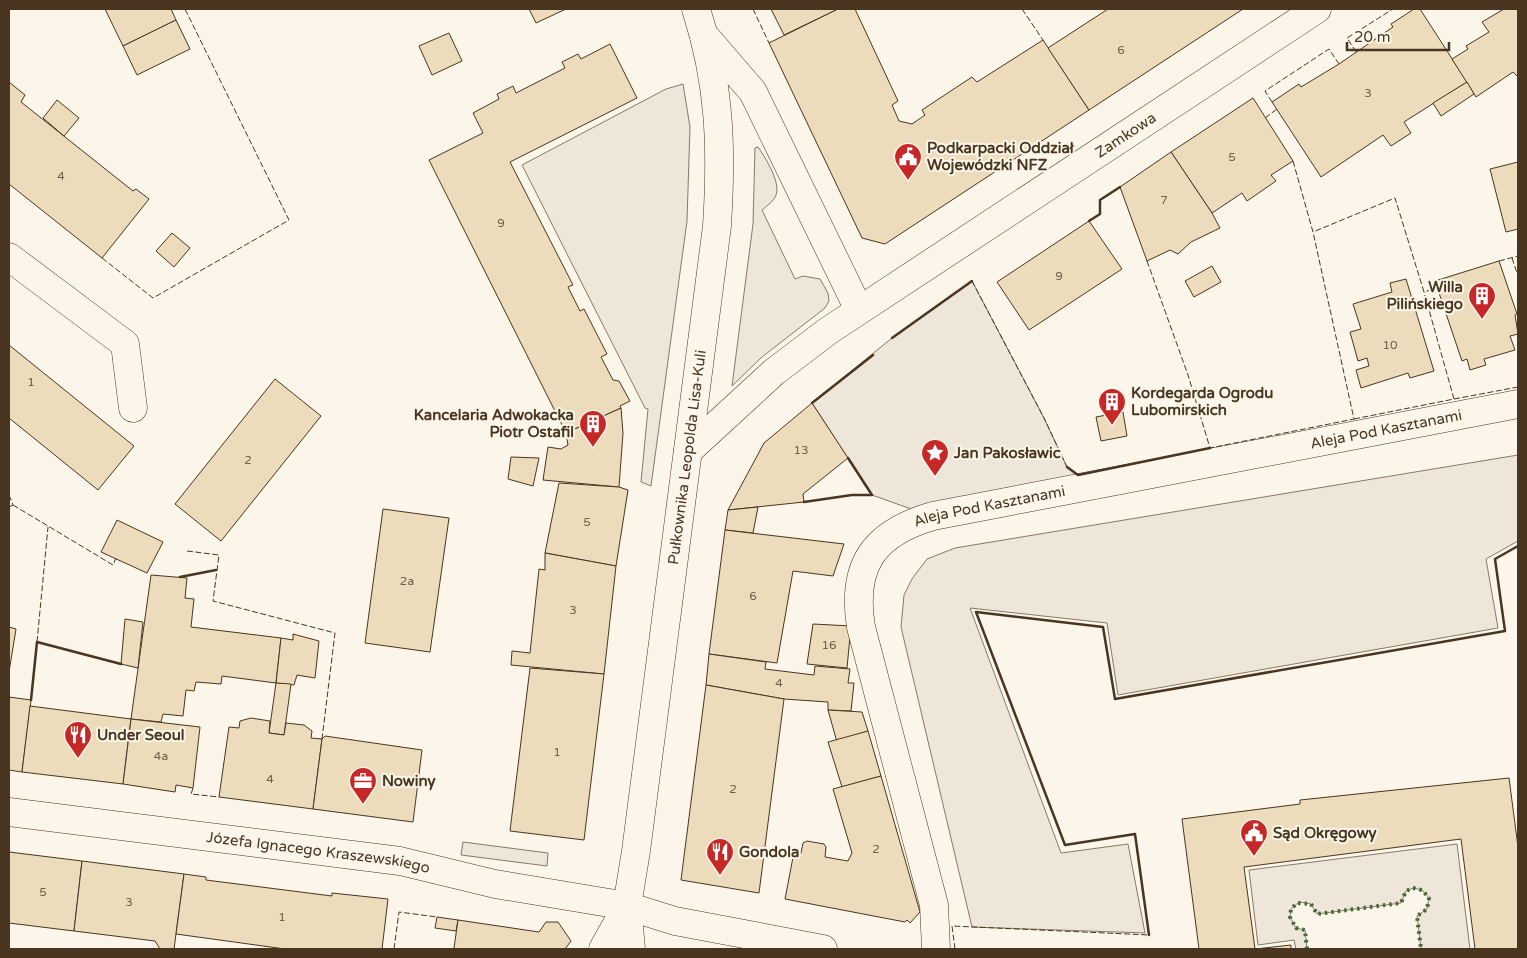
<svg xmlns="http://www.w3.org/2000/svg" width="1527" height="958" viewBox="0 0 1527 958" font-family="'Varela Round',sans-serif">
<rect width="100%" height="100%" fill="#fbf6e9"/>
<g fill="#ede6d9" stroke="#887966">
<polygon points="683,84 690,127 687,221 651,486 641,482 648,409 645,408 522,165 666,89"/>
<path d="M758 147C765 157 778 178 777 191 776 200 768 205 762 210L795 279 803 276 820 279 828 293 829 301 825 308 762 357 732 386 753 224 755 148Z"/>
<polygon points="972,281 1044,418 1067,467 1078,475 914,510 872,495 812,403 892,338"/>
<polygon points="1518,455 1518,541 1486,559 1498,628 1118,695 1107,623 970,608 1061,853 1128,844 1145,933 972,927 901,627 904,595 912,579 927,559 955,548"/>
<polygon points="463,842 548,853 547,866 461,855"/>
<polygon points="1457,844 1470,949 1421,949 1417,916 1427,909 1429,898 1422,890 1413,888 1406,891 1401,903 1317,914 1311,904 1299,902 1291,909 1290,917 1296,928 1305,930 1307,949 1296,949 1294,940 1258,945 1249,870"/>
</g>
<g fill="#ecdcbc" stroke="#4a3520">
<polygon points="105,9 171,9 176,20 123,46"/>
<polygon points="529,9 566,9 536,23"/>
<polygon points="771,9 838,9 784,35"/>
<polygon points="838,9 855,9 898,101 892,105 899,121 912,124 925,115 922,110 972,77 977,82 1043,40 1089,110 885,244 862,238 769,43"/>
<polygon points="1108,9 1243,9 1089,110 1048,48"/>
<polygon points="1414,9 1420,9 1467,82 1404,122 1411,133 1391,146 1383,135 1321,177 1272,102 1299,84 1301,87 1339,64 1393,27 1391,24"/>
<polygon points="1504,9 1518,9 1518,77 1513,72 1476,97 1452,59 1468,49 1466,46 1489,32 1482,22"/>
<polygon points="176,20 190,49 137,75 123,46"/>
<polygon points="449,33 462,61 432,75 419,46"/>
<polygon points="610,44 637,98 510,162 573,285 568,287 580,311 584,309 607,354 601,357 613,380 619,381 630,401 620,406 621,408 566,433 429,160 483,133 473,113 499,99 497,94 513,86 516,93 565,68 562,62 578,54 581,59"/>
<polygon points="9,82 25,95 21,102 133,191 136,189 149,199 102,258 9,184"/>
<polygon points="1467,82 1474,94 1441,116 1433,103"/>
<polygon points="1253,98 1293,161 1271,175 1276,181 1247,201 1242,193 1212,213 1171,152"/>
<polygon points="57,100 79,118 64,136 43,118"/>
<polygon points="1171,152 1212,213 1220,228 1191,242 1178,254 1170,250 1147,261 1120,187"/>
<polygon points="1518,162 1518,229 1506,232 1490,169"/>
<polygon points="1089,221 1122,269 1029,330 997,282"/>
<polygon points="172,233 190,248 174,267 156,251"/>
<polygon points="1499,261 1517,314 1515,315 1518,334 1510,336 1515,350 1484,359 1486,365 1470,370 1467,359 1462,361 1435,281"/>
<polygon points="1212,266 1221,282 1194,297 1185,281"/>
<polygon points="1406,279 1434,371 1410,378 1408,373 1361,388 1356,370 1369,366 1367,358 1358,361 1350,332 1361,329 1353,304 1392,292 1390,283"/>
<polygon points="9,345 134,446 98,490 9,418"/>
<polygon points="275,379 321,416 221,541 175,504"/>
<polygon points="812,403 848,458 803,494 804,502 728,510 764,443"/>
<polygon points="621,408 623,433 619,487 543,480 548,447 561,449 568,445 566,433"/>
<polygon points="1123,412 1127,436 1101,441 1096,417"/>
<polygon points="511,457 539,458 533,486 508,479"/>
<polygon points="559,483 619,487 628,490 616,566 545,553"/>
<polygon points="758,507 753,533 725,530 728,510"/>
<polygon points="383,509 449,518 430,652 365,643"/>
<polygon points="117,520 163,542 147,573 101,552"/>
<polygon points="725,530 844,544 833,576 793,571 777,663 709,654"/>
<polygon points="545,553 616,566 604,674 511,665 512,651 530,653 539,569 545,570"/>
<polygon points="151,575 187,578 185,598 194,599 191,627 281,638 276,683 222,676 221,684 196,682 194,691 186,690 183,716 163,714 161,722 131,719"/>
<polygon points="125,619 143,622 138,668 121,664"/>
<polygon points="813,624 851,626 847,668 807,664"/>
<polygon points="9,627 16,629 9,672"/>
<polygon points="293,634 319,641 315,678 297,675 294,685 276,683 281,638 293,640"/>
<polygon points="709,654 766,662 765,669 814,675 815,666 850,669 848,683 854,683 851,711 828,710 828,702 784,699 706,685"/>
<polygon points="530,668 604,674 584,840 510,831"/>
<polygon points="276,683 291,684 284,735 269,733"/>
<polygon points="706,685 784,699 759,893 681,880"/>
<polygon points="9,697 31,700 22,772 9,770"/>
<polygon points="30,706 131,719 123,784 22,772"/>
<polygon points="828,710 862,712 868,731 837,742"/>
<polygon points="251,718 270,721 269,733 284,735 286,723 304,725 312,731 311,738 322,739 313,809 219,797 229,727 239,728 240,721"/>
<polygon points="131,719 200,727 193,788 176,785 175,792 123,784"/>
<polygon points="868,731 881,776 842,787 828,742"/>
<polygon points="325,736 422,750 413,822 313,809 322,739"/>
<polygon points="881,776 920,912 910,923 907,920 905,922 785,899 794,852 801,853 803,843 807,841 824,844 826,847 825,857 848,861 852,853 833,789"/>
<polygon points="1509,778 1518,847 1518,949 1475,949 1461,839 1244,867 1255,949 1199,949 1182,819 1300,804 1300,800"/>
<polygon points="9,852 82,861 74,931 9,923"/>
<polygon points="82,861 184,874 174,949 160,949 155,941 74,931"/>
<polygon points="184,874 206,877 206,880 332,896 332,893 388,899 382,949 285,949 176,934"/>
<polygon points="437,917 458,920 456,931 435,928"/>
<polygon points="458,920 539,932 546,922 558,922 571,941 565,949 456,949 454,948"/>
<polygon points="1291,945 1291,949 1255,949"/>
</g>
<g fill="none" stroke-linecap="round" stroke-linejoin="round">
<defs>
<g id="street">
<polyline points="704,35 753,92 859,310"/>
<polyline points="9,257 125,344 133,408"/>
<path id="s1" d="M688 451 774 372 828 331 1317 9"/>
<path id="s2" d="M9 812 400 861 495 884 627 906 675 921 823 949"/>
<path id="s3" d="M936 949 934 905 861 627C851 565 874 533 933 516L1518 404"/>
</g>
<g id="secondary">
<polyline points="603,949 627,906"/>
<path id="s4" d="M631 949 627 906 636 851 717 226C722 148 720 83 696 9"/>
</g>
</defs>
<use href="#street" stroke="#4a3520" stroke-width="29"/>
<use href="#secondary" stroke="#4a3520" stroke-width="29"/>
<use href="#street" stroke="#fbf6e9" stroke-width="28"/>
<use href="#secondary" stroke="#fbf6e9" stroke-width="28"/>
<polyline stroke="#436837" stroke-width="4" stroke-dasharray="2.5 4" stroke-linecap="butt" points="1307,949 1305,930 1296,928 1290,917 1291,909 1297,903 1311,904 1317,914 1401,903 1406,891 1413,888 1422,890 1429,898 1427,909 1417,916 1421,949"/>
<g stroke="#4a3520" stroke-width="1" stroke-dasharray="6 2.5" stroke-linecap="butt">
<polyline points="753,9 769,43"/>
<polyline points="1022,9 1043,40"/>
<polyline points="1356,52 1347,38 1393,9"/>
<polyline points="1272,102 1265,91 1329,49 1339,64"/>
<polyline points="1265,118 1277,109"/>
<polyline points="1293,161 1313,232 1395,198 1424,292 1437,288"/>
<polyline points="102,258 153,298 289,220 185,9"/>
<polyline points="1512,258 1518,276"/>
<polyline points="1147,261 1188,375 1210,448 1354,419 1313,232"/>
<polyline points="1499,261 1518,256"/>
<polyline points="972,281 1044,418 1067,467"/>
<polyline points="1454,399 1518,387"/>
<polyline points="1354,419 1454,399 1424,292"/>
<polyline points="9,495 13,505 9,507"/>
<polyline points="13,505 113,565 116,558"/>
<polyline points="187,551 219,555 213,601 335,633 322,739"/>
<polyline points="37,642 48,527"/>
<polyline points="193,788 191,794 219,797"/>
<polyline points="394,949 399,912 437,917"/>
<polyline points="955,949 952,926 1149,935"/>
</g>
<g stroke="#4a3520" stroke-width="2.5">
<polyline points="1089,221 1100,214 1100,200 1120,187"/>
<polyline points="892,338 972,281"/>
<polyline points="812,403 873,355"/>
<polyline points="1067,467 1078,475 1210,448"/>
<polyline points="804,502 852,495 872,495 848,458"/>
<polyline points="180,577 216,570"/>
<polyline points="31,700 37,642 121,664"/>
<polyline points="1149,935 1135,834 1065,845 976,612 1103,627 1115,699 1505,631 1495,559 1518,546"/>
</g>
</g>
<defs>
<symbol id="civic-pin" viewBox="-11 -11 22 30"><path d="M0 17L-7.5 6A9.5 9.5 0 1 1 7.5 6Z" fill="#c62828" stroke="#fbf6e9"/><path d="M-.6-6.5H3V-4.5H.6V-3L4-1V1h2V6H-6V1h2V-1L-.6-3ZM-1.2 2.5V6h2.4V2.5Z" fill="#fff"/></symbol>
<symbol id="building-pin" viewBox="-11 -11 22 30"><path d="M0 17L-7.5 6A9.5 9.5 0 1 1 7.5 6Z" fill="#c62828" stroke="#fbf6e9"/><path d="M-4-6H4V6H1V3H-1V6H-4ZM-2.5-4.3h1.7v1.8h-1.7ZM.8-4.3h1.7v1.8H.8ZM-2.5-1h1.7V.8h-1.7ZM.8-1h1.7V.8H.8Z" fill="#fff"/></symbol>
<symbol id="sight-pin" viewBox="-11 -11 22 30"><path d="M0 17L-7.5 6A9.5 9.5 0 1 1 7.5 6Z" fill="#c62828" stroke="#fbf6e9"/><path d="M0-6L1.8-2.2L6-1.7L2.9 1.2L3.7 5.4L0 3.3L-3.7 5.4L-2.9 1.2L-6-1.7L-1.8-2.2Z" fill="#fff"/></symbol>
<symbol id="restaurant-pin" viewBox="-11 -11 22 30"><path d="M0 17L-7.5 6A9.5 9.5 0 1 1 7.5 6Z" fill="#c62828" stroke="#fbf6e9"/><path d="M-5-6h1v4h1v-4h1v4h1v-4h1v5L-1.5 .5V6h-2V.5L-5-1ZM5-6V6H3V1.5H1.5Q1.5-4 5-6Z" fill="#fff"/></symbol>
<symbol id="office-pin" viewBox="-11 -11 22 30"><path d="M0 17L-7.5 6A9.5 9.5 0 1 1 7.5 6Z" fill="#c62828" stroke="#fbf6e9"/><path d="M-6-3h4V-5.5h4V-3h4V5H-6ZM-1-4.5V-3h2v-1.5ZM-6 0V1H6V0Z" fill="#fff"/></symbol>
</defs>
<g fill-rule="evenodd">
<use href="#civic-pin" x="892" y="141" width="32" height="43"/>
<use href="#building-pin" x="1466" y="280" width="32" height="43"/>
<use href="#building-pin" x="1096" y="386" width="32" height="43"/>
<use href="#building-pin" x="577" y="408" width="32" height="43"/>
<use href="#sight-pin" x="919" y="437" width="32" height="43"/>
<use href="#restaurant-pin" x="62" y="719" width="32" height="43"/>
<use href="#office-pin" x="347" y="765" width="32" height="43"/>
<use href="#civic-pin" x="1238" y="817" width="32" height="43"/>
<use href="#restaurant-pin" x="704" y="836" width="32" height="43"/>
</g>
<g text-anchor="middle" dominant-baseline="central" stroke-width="4" stroke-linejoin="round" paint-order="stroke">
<g font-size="12" fill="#725f47">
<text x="1121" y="50">6</text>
<text x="1368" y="93">3</text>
<text x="1232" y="157">5</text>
<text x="61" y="176">4</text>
<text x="1164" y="200">7</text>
<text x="501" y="223">9</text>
<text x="1059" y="276">9</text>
<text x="1390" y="345">10</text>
<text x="31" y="382">1</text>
<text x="801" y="450">13</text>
<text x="248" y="460">2</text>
<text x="587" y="522">5</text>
<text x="407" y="581">2a</text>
<text x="753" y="596">6</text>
<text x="573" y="610">3</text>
<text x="829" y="645">16</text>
<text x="779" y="683">4</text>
<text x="557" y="752">1</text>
<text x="161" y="756">4a</text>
<text x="270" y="779">4</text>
<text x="733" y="789">2</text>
<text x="876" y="849">2</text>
<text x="43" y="892">5</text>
<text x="129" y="902">3</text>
<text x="282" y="917">1</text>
</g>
<g font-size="15" fill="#4a3520" stroke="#fbf6e9">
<text stroke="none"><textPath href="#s1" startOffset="541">Zamkowa</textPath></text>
<text stroke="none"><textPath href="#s3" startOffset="942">Aleja Pod Kasztanami</textPath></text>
<text stroke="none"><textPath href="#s4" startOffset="496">Pułkownika Leopolda Lisa-Kuli</textPath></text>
<text stroke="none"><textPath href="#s3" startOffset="538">Aleja Pod Kasztanami</textPath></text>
<text stroke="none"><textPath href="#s2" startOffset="312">Józefa Ignacego Kraszewskiego</textPath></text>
</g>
<g font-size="15" font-weight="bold" fill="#4a3520" stroke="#fbf6e9" text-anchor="start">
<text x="927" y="148">Podkarpacki Oddział<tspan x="927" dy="17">Wojewódzki NFZ</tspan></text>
<text x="1463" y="287" text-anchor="end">Willa<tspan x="1463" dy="17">Pilińskiego</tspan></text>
<text x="1131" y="393">Kordegarda Ogrodu<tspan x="1131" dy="17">Lubomirskich</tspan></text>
<text x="574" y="415" text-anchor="end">Kancelaria Adwokacka<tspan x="574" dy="17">Piotr Ostafil</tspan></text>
<text x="954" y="453">Jan Pakosławic</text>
<text x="97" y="735">Under Seoul</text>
<text x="382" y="781">Nowiny</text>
<text x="1273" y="833">Sąd Okręgowy</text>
<text x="739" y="852">Gondola</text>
</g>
</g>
<rect width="1527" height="958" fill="none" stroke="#4a3520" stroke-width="20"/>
<path d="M1347 42v8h102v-8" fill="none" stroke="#4a3520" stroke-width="2.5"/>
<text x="1354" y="42" font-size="15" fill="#4a3520" stroke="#fbf6e9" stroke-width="4" paint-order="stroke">20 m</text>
</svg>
